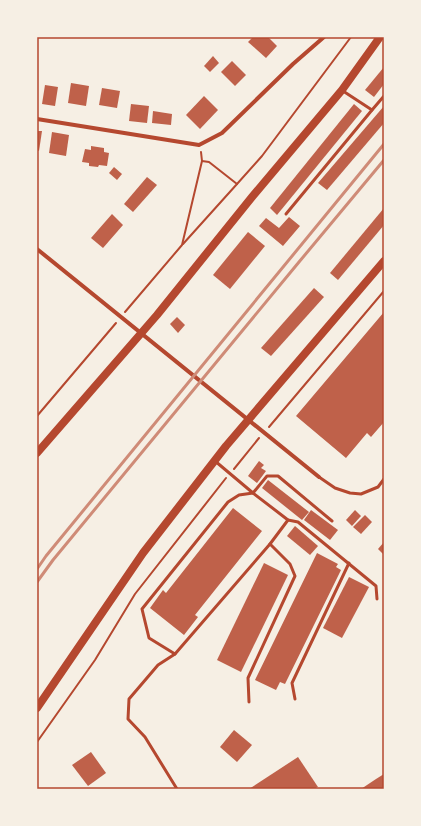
<svg xmlns="http://www.w3.org/2000/svg" width="421" height="826" viewBox="0 0 421 826" font-family="Manrope,sans-serif">
<rect width="100%" height="100%" fill="#f6efe4"/>
<g fill="#bf614a">
<polygon points="253,37 268,37 277,46 266,58 248,42"/>
<polygon points="213,56 219,63 210,72 204,66"/>
<polygon points="232,61 246,75 235,86 221,72"/>
<polygon points="384,67 384,84 374,97 365,90"/>
<polygon points="71,83 89,86 86,106 68,103"/>
<polygon points="45,85 58,87 55,106 42,104"/>
<polygon points="102,88 120,91 117,108 99,105"/>
<polygon points="204,96 218,110 200,129 186,115"/>
<polygon points="131,104 149,106 147,123 129,121"/>
<polygon points="354,104 362,111 277,215 270,208"/>
<polygon points="384,106 384,123 327,190 318,183"/>
<polygon points="153,111 172,114 171,125 152,123"/>
<polygon points="37,131 42,131 39,151 37,150"/>
<polygon points="52,132 69,135 66,156 49,153"/>
<polygon points="91,146 104,148 104,152 109,153 107,166 99,165 98,167 89,166 89,163 82,162 85,149 91,150"/>
<polygon points="114,167 122,174 117,180 109,173"/>
<polygon points="147,177 157,185 133,212 124,204"/>
<polygon points="384,208 384,225 338,280 330,273"/>
<polygon points="112,214 123,225 103,248 91,238"/>
<polygon points="289,217 300,226 283,246 259,226 266,218 279,228"/>
<polygon points="248,232 265,246 230,289 213,275"/>
<polygon points="314,288 324,297 271,356 261,348"/>
<polygon points="384,312 384,422 371,437 367,433 346,458 296,416"/>
<polygon points="177,317 185,325 178,333 170,324"/>
<polygon points="259,461 264,465 261,468 266,471 257,483 248,476"/>
<polygon points="268,480 309,512 302,520 262,488"/>
<polygon points="233,508 262,531 195,615 198,617 184,635 150,608 163,590 166,593"/>
<polygon points="311,510 338,530 330,540 304,520"/>
<polygon points="355,510 361,516 352,526 346,520"/>
<polygon points="365,515 372,522 361,534 353,527"/>
<polygon points="295,526 318,546 310,555 287,536"/>
<polygon points="384,542 384,555 378,549"/>
<polygon points="317,553 338,564 336,567 341,570 285,684 280,682 276,690 255,680"/>
<polygon points="264,563 288,575 241,672 217,660"/>
<polygon points="349,577 369,587 342,638 323,628"/>
<polygon points="234,730 252,745 237,762 220,747"/>
<polygon points="91,752 106,773 88,786 72,765"/>
<polygon points="298,757 318,787 313,789 249,789"/>
<polygon points="384,774 384,789 361,789 376,779"/>
</g>
<g fill="none" stroke-linecap="round" stroke-linejoin="round">
<g stroke="#b5482f" stroke-width="2">
<polyline points="237,184 262,156 351,37"/>
<polyline points="183,244 237,184 209,162 202,161"/>
<polyline points="125,312 182,245 202,161 201,152"/>
<polyline points="37,416 116,323"/>
<polyline points="269,427 384,291"/>
<polyline points="234,469 259,438"/>
<polyline points="37,742 95,660 135,594 226,478"/>
</g>
<g stroke="#b5482f" stroke-width="3">
<polyline points="372,110 384,96"/>
<polyline points="286,214 372,110 343,91"/>
<polyline points="215,461 253,493 267,476 278,476 332,521"/>
<polyline points="319,477 335,488 350,493 361,494 378,487 384,479"/>
<polyline points="270,544 175,654 149,638 142,609 228,502 239,495 253,493 288,520 298,522 376,586 377,599"/>
<polyline points="175,654 158,665 129,699 128,719 145,737 177,789"/>
<polyline points="295,699 292,683 349,563"/>
<polyline points="249,702 248,678 295,576 290,564 270,544 288,520"/>
</g>
<g stroke="#b5482f" stroke-width="4">
<polyline points="37,119 199,145 222,133 293,64 324,37"/>
<polyline points="37,249 319,477"/>
</g>
<g stroke="#b5482f" stroke-width="8">
<polyline points="37,453 157,315 252,197 342,90 380,37"/>
<polyline points="37,708 143,553 226,446 384,261"/>
</g>
<g stroke="#cf8b77" stroke-width="3">
<polyline points="37,569 46,556 384,144"/>
<polyline points="37,582 53,560 299,262 384,160"/>
</g>
</g>
<rect width="421" height="826" fill="none" stroke="#f6efe4" stroke-width="76"/>
<rect x="38" y="38" width="345" height="750" fill="none" stroke="#b5482f" stroke-width="1.5"/>
</svg>
